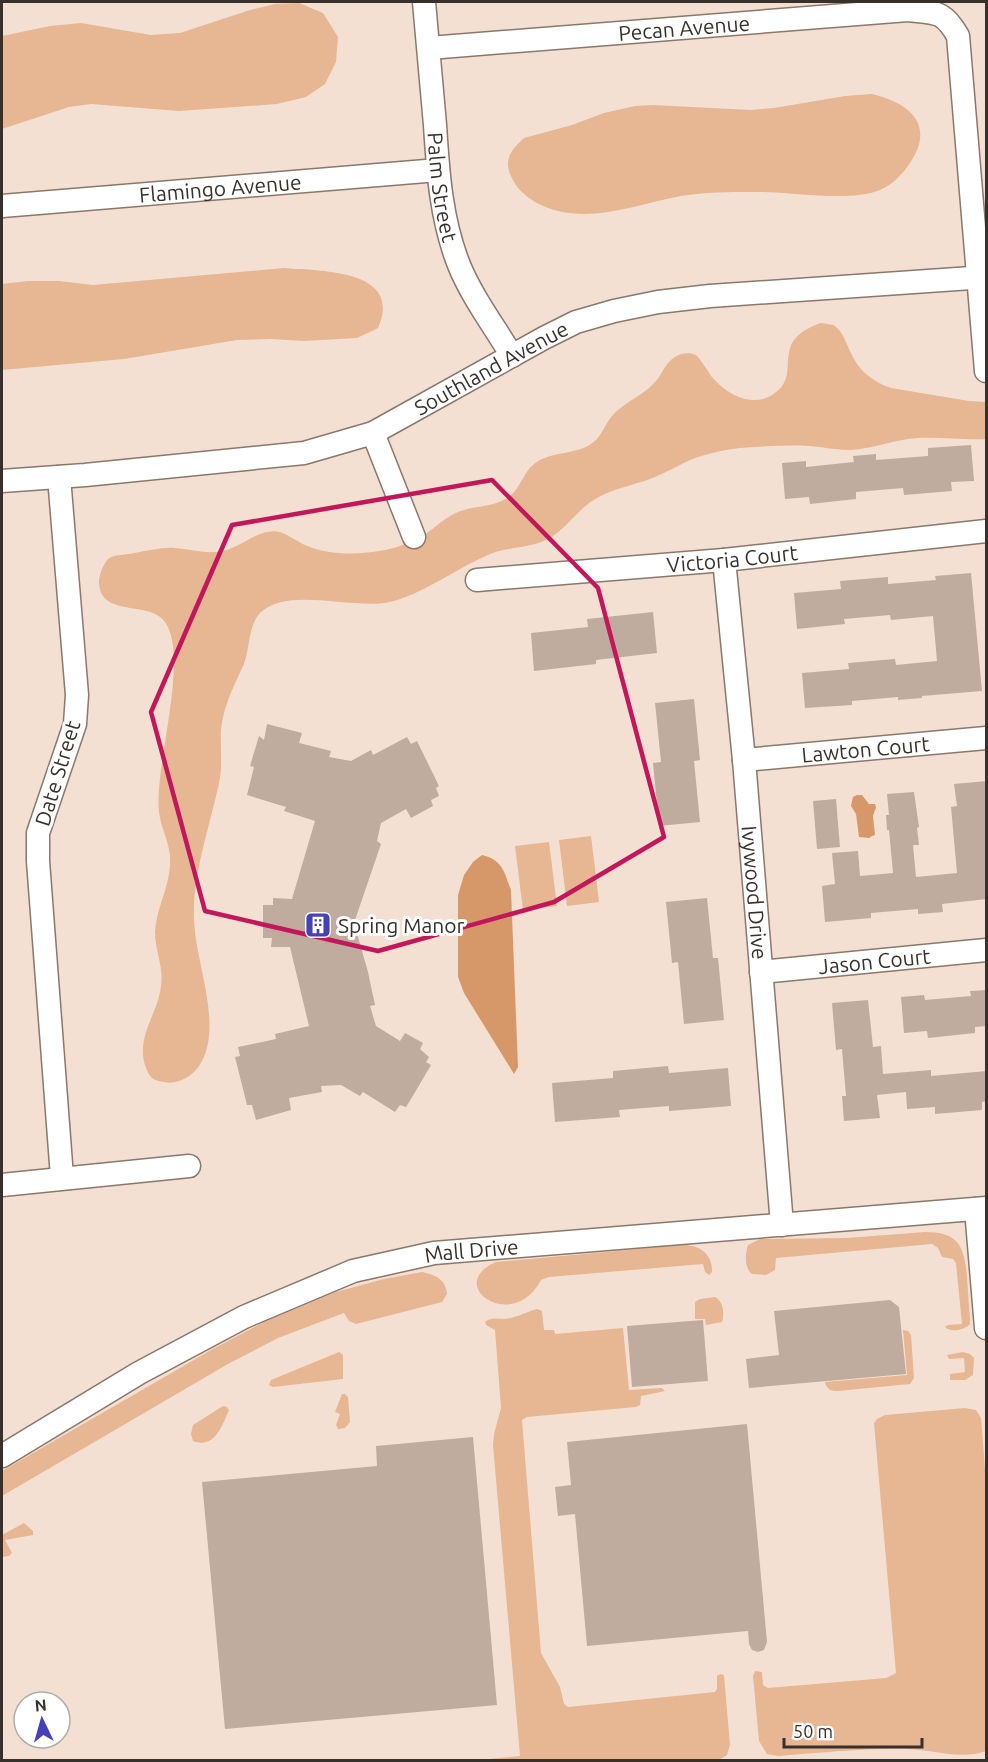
<svg xmlns="http://www.w3.org/2000/svg" width="988" height="1762" viewBox="0 0 988 1762" font-family="Ubuntu,sans-serif">
<rect width="100%" height="100%" fill="#f4e0d2"/>
<g fill="#e7b692">
<polygon points="299,3 323,13 338,37 336,62 325,84 306,97 277,104 179,111 91,104 69,107 2,129 2,36 50,26 81,23 151,35 180,33 250,10 275,4"/>
<path d="M872 94C909 103 936 124 910 163 903 174 892 185 880 190 848 203 789 191 753 192 729 192 705 192 681 196 633 205 582 228 535 202 524 195 516 188 511 176 503 159 512 149 524 138L572 125 604 113 635 106 653 105 751 110 774 108 845 96Z"/>
<path d="M284 268C320 271 404 269 378 328L357 338 304 341 271 339 237 340 124 359 2 370V284L28 281H59L93 285Z"/>
<path d="M821 323C825 324 832 324 835 326 843 332 846 343 850 351 858 370 871 381 891 388L969 401 986 402V439C964 440 941 437 918 438 895 439 874 449 850 450 837 450 823 447 809 446 791 445 773 446 755 447 732 448 709 452 688 461 675 467 663 474 650 479 634 485 615 488 599 497 578 507 567 530 546 540 529 548 510 547 493 553 459 566 429 591 394 601 356 612 289 585 260 613 248 626 250 648 244 664 234 686 224 704 221 729 220 747 223 765 219 783 209 831 189 882 195 932 199 971 223 1031 199 1066 191 1077 178 1085 164 1082 151 1080 149 1076 145 1065 136 1036 158 1014 161 986 164 967 155 951 155 932 156 909 169 888 170 865 172 846 161 830 159 812 154 765 190 658 165 622 150 600 102 618 99 584 98 578 103 564 108 559 114 554 127 555 134 553 148 551 161 547 175 548 189 549 202 553 216 552 240 551 257 527 280 532 287 534 298 542 305 545 330 556 359 555 385 550 399 547 412 542 424 535 435 528 445 517 458 512 474 505 495 508 510 496 521 487 523 473 534 464 553 449 579 457 597 439 603 432 606 423 612 416 624 402 643 396 655 382 661 376 664 366 671 360 677 354 688 351 696 355 700 358 709 373 712 377 726 394 752 408 772 395 806 375 765 342 821 323Z"/>
<polygon points="591,836 599,902 567,906 559,840"/>
<polygon points="549,842 557,906 523,910 515,846"/>
<path d="M925 1232C959 1232 964 1246 967 1277 968 1292 969 1306 970 1321V1324C965 1330 951 1333 945 1327L948 1325 962 1324 956 1263 953 1259 942 1257 938 1248 932 1244 776 1258 775 1270 766 1275 752 1274C744 1268 745 1254 748 1245L760 1239 847 1238Z"/>
<path d="M681 1245C698 1244 713 1253 712 1272L709 1275 705 1272 703 1264 549 1277 541 1280C513 1334 443 1285 496 1262Z"/>
<path d="M422 1272C435 1275 446 1279 447 1294L442 1302 356 1324 349 1321 344 1313 278 1338 228 1364 2 1496V1471L211 1350 264 1322 336 1292 384 1279Z"/>
<path d="M715 1297C723 1301 725 1313 722 1322L706 1325 705 1319H695V1302L700 1299Z"/>
<path d="M537 1309 542 1311 544 1330H554L555 1334 623 1328 629 1390 662 1388 665 1391 641 1396 640 1405 636 1407 527 1417 522 1420 541 1653 560 1687 564 1704 568 1707 715 1692 717 1689V1676L720 1674 724 1675 730 1745 727 1755 719 1760H479L520 1756 493 1445 494 1434 501 1408 495 1330 486 1325 485 1322C491 1317 496 1319 504 1319 516 1318 526 1312 537 1309Z"/>
<path d="M903 1330 908 1331 911 1335 914 1378 910 1384 838 1391C831 1391 827 1390 825 1382L907 1375Z"/>
<polygon points="339,1352 343,1355 343,1379 273,1387 269,1385 271,1380"/>
<polygon points="963,1352 970,1354 974,1358 973,1375 965,1380 950,1380 950,1374 965,1372 964,1358 949,1359 947,1355"/>
<polygon points="342,1394 345,1394 348,1397 350,1422 345,1428 338,1429 336,1425 340,1414 335,1412"/>
<path d="M223 1406 227 1407 229 1410C222 1426 215 1449 193 1441L191 1434 193 1425Z"/>
<path d="M965 1408 976 1410 981 1418 986 1481V1751C962 1760 933 1750 908 1749 865 1748 822 1753 778 1756L767 1754 759 1741 753 1676 755 1671 762 1672 763 1685 768 1688 886 1678 896 1673 874 1423 877 1419 885 1415Z"/>
<polygon points="24,1523 33,1531 33,1535 5,1540 12,1553 9,1556 2,1557 2,1535"/>
</g>
<g fill="#d79869">
<polygon points="857,795 862,795 869,804 875,804 876,807 873,816 875,835 872,836 869,838 859,837 856,814 851,806 853,797"/>
<path d="M482 855C503 860 504 872 511 890L518 1067 514 1074 464 993 458 977V895L464 875 473 862Z"/>
</g>
<g fill="#bfac9f">
<polygon points="971,445 974,481 951,482 952,491 904,495 903,488 856,492 856,499 810,504 809,497 785,499 782,463 806,461 806,467 854,462 853,456 876,454 876,460 928,456 928,448"/>
<polygon points="971,573 982,691 922,696 922,698 898,700 898,697 852,701 852,705 805,708 802,673 849,669 848,663 895,659 896,665 937,661 933,616 891,620 890,615 844,619 845,624 797,629 794,593 841,589 840,581 888,577 888,584 936,580 935,576"/>
<polygon points="653,612 657,653 596,660 596,664 534,671 531,633 588,627 587,619"/>
<polygon points="694,699 700,760 694,761 700,822 659,826 653,763 661,762 655,703"/>
<polygon points="267,724 302,733 299,743 331,751 329,757 351,761 371,750 373,755 407,737 411,744 417,741 439,786 436,788 439,796 431,800 433,806 411,818 406,809 381,823 377,841 381,844 354,923 368,972 375,1005 370,1006 376,1026 400,1041 405,1033 423,1043 420,1049 429,1057 426,1062 431,1065 414,1094 406,1107 400,1105 395,1112 363,1092 360,1096 341,1085 321,1086 322,1092 289,1098 291,1110 256,1120 252,1105 247,1105 235,1057 240,1056 238,1047 276,1039 275,1034 309,1026 290,947 271,947 272,938 263,938 263,905 273,905 273,898 292,899 315,821 284,811 286,807 247,795 254,767 250,766 259,736 264,740"/>
<polygon points="987,781 987,899 942,904 943,912 918,914 918,909 871,913 871,918 825,922 822,886 835,884 832,853 858,851 860,876 893,873 889,830 887,830 886,815 889,815 887,794 914,792 919,827 917,828 919,845 913,845 916,877 957,873 951,807 957,806 954,784"/>
<polygon points="836,799 840,847 817,849 813,801"/>
<polygon points="707,898 713,958 718,958 724,1020 684,1024 678,962 672,963 666,902"/>
<polygon points="987,990 987,1026 975,1027 975,1033 928,1038 927,1031 904,1033 901,997 924,995 925,1000 971,996 970,991"/>
<polygon points="868,1000 873,1047 881,1046 883,1074 931,1070 931,1076 987,1071 987,1101 982,1102 982,1110 935,1114 935,1107 907,1109 906,1092 877,1095 880,1118 844,1121 842,1096 846,1096 842,1049 836,1050 832,1003"/>
<polygon points="668,1066 669,1073 728,1068 731,1106 669,1111 669,1106 619,1110 620,1117 555,1122 552,1083 613,1078 613,1071"/>
<polygon points="890,1300 899,1307 906,1374 749,1388 746,1359 779,1355 774,1311"/>
<polygon points="703,1320 708,1381 632,1387 627,1326"/>
<polygon points="747,1424 767,1642 764,1650 758,1652 752,1650 749,1644 748,1631 587,1646 575,1514 558,1516 555,1487 571,1485 567,1442"/>
<polygon points="473,1437 497,1705 225,1729 202,1482 377,1466 376,1446"/>
</g>
<g fill="none" stroke-linecap="round" stroke-linejoin="round">
<defs>
<g id="minor">
<path id="s1" d="M424 2C428 43 431 84 435 125 438 172 441 220 459 265 472 297 494 326 512 356"/>
<path id="s2" d="M429 48 908 10C936 13 943 10 958 36L986 371"/>
<path id="s3" d="M2 206 438 170"/>
<polyline points="373,433 414,537"/>
<polyline points="59,477 77,695 75,724 38,833 38,861 62,1177"/>
<path id="s4" d="M2 481 85 475 304 453 373 433 544 338 576 322 614 311 658 302 710 296 986 277"/>
<path id="s5" d="M724 560 744 760 782 1225"/>
<path id="s6" d="M477 580 724 560 986 531"/>
<path id="s7" d="M744 760 986 738"/>
<path id="s8" d="M761 972 986 950"/>
<polyline points="2,1185 189,1166"/>
<polyline points="976,1209 986,1328"/>
<path id="s9" d="M2 1456 139 1373 244 1317 353 1271 434 1253 986 1208"/>
</g>
</defs>
<use href="#minor" stroke="#89786b" stroke-width="25"/>
<use href="#minor" stroke="#fff" stroke-width="22"/>
</g>
<path fill="none" stroke="#c2185b" stroke-width="4.5" stroke-linejoin="round" d="M492 480 598 588 664 837 554 902 378 951 205 911 151 712 232 525Z"/>
<defs>
<symbol id="building-square" viewBox="-11 -11 22 22"><rect x="-9" y="-9" width="18" height="18" rx="4" fill="#4541b7" stroke="#fff"/><path d="M-4-6H4V6H1V3H-1V6H-4ZM-2.5-4.3h1.7v1.8h-1.7ZM.8-4.3h1.7v1.8H.8ZM-2.5-1h1.7V.8h-1.7ZM.8-1h1.7V.8H.8Z" fill="#fff"/></symbol>
</defs>
<g fill-rule="evenodd">
<use href="#building-square" x="303" y="910" width="30" height="30"/>
</g>
<g text-anchor="middle" dominant-baseline="central" stroke-width="6" stroke-linejoin="round" paint-order="stroke">
<g font-size="21" fill="#38312b" stroke="#fff">
<text stroke="none"><textPath href="#s2" startOffset="256">Pecan Avenue</textPath></text>
<text stroke="none"><textPath href="#s1" startOffset="186">Palm Street</textPath></text>
<text stroke="none"><textPath href="#s3" startOffset="219">Flamingo Avenue</textPath></text>
<text stroke="none"><textPath href="#s4" startOffset="510">Southland Avenue</textPath></text>
<text stroke="none"><textPath href="#s6" startOffset="256">Victoria Court</textPath></text>
<text stroke="none"><textPath href="#s7" startOffset="122">Lawton Court</textPath></text>
<text transform="translate(57 773) rotate(-73)">Date Street</text>
<text stroke="none"><textPath href="#s5" startOffset="334">Ivywood Drive</textPath></text>
<text stroke="none"><textPath href="#s8" startOffset="114">Jason Court</textPath></text>
<text stroke="none"><textPath href="#s9" startOffset="518">Mall Drive</textPath></text>
</g>
<g font-size="21" fill="#38312b" stroke="#fff" text-anchor="start">
<text x="338" y="925">Spring Manor</text>
</g>
</g>
<rect width="988" height="1762" fill="none" stroke="#38312b" stroke-width="6"/>
<g transform="translate(42 1720) rotate(355)"><circle r="28" fill="#ffffff" stroke="#afadaa" stroke-width="1.5"/>
<path d="M0-4.5L10 22L0 15L-10 22Z" fill="#4541b7"/>
<text y="-9" font-size="16" font-weight="bold" text-anchor="middle" fill="#38312b">N</text>
</g>
<path d="M784 1738v9h138v-9" fill="none" stroke="#38312b" stroke-width="3"/>
<text x="793" y="1738" font-size="18" fill="#38312b" stroke="#ffffff" stroke-width="4.5" paint-order="stroke">50 m</text>
</svg>
